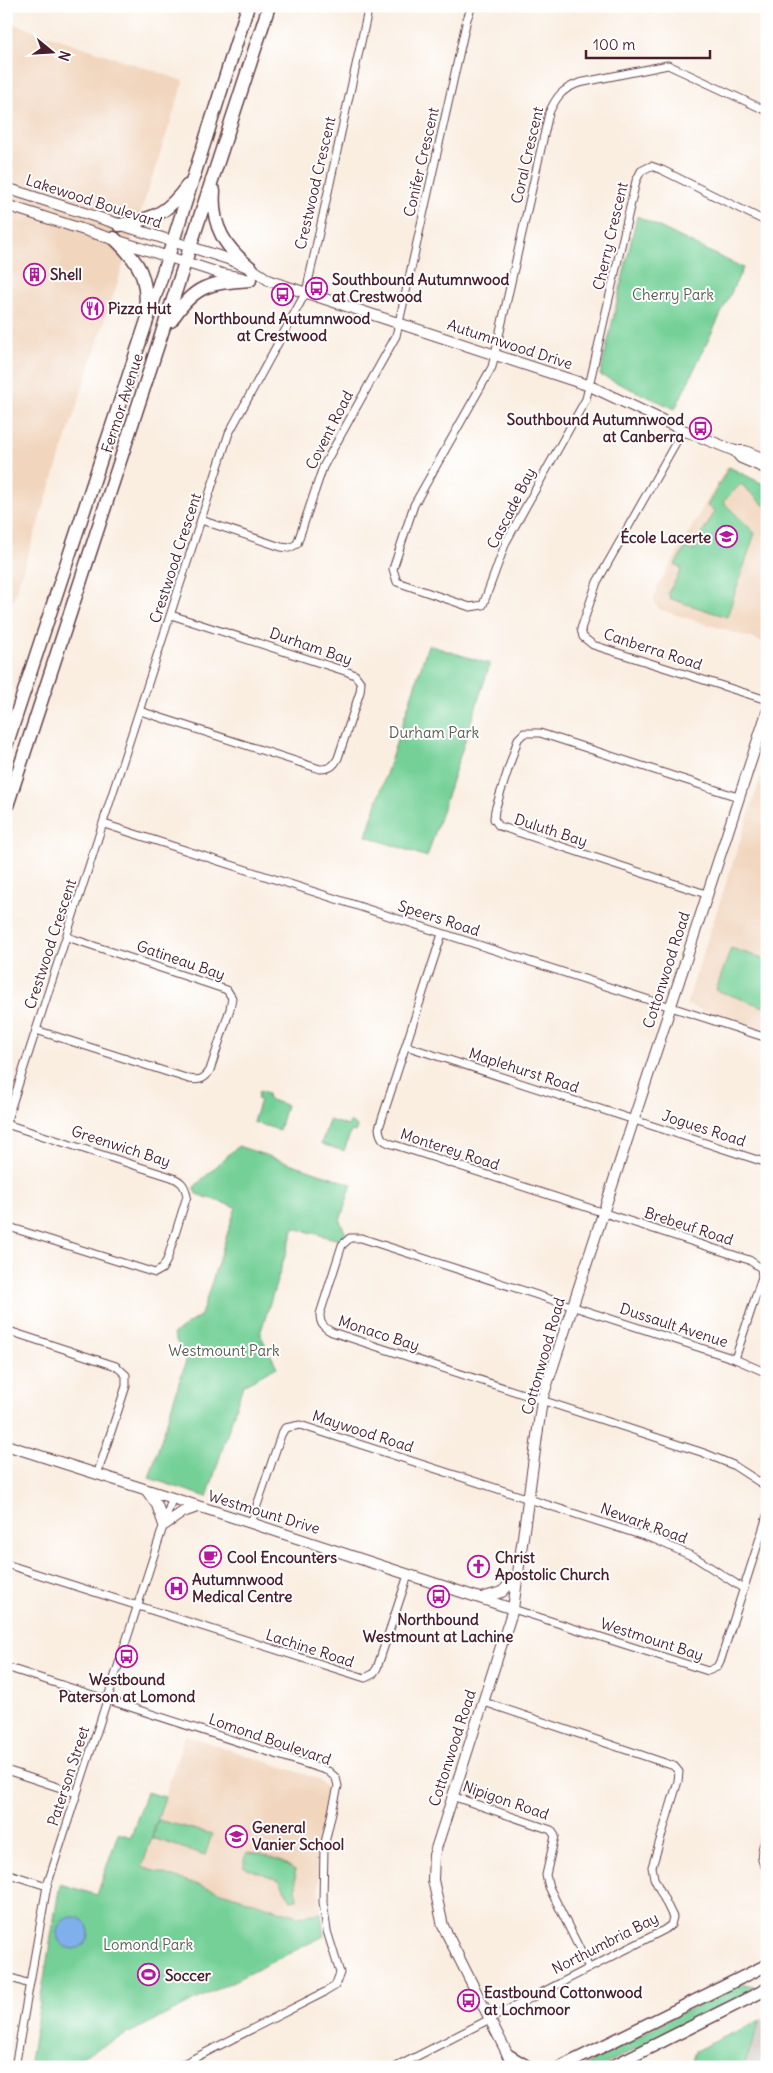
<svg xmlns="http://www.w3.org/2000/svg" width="773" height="2073" viewBox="0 0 773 2073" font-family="Delius,sans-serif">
<rect width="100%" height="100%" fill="#fff"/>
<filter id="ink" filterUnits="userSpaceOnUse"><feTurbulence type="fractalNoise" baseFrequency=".02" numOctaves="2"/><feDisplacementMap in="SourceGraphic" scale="10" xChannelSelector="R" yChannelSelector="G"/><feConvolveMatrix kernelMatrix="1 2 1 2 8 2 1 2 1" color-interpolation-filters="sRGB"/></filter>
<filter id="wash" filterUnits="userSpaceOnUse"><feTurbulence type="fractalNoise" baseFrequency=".0096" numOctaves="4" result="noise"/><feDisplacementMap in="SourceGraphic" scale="20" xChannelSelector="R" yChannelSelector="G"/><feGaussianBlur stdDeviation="1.12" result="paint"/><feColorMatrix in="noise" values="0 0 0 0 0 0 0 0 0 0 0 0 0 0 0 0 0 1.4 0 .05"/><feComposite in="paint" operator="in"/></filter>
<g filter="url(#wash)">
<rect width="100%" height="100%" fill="#faeee1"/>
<g fill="#f1d5bd">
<polygon points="6,21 184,81 6,621"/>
<polygon points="727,466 767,486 767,643 661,610 656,606 654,599 657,588"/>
<polygon points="767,758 767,1031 686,1005"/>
<polygon points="185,1735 316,1778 328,1789 318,1850 321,1913 298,1916 141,1867"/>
</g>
<polygon fill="#cec1ba" points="767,2017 767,2067 744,2067 760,2020"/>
<g fill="#75d097" stroke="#607861">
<polygon points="637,216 743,268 675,409 600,375"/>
<polygon points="729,467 767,486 767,508 741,484 723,502 755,533 727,617 671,599 668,593 682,569 675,564 686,547 693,551 715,511 707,506"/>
<polygon points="428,645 490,664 427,857 366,836"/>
<polygon points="731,948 767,960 767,1008 716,990"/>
<polygon points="259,1091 268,1094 267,1099 286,1105 279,1130 253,1122 260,1100 257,1099"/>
<polygon points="329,1120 348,1126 350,1122 357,1127 355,1132 351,1131 344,1151 321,1144"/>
<polygon points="238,1146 352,1184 340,1221 346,1234 339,1240 294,1228 260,1334 277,1367 243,1385 207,1497 149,1478 186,1361 173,1334 201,1315 236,1207 196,1194 194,1187"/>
<polygon points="146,1792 165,1797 142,1867 298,1916 321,1913 324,1936 61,2067 29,2067 60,1884 97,1895 118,1833 131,1837"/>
<polygon points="158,1820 212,1834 205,1855 152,1838"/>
<path d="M247 1853C264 1854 282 1860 295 1870L297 1899 291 1900 279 1880 244 1867V1859Z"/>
<polygon points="741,1983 753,1986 753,1990 600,2067 582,2067 658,2025"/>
<polygon points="760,2020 744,2067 690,2067 695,2051"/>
</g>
<circle fill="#80b0eb" stroke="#65688b" cx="73" cy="1933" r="16"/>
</g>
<g filter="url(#ink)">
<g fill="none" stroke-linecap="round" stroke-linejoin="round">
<defs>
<g id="street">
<path d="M767 111 668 65 579 83C562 89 556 97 549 113L492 367 414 505 393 569 397 582 470 607 483 605 506 542 586 399 636 181 641 171 651 166 662 170 767 222"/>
<polyline points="683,430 597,582 581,629 583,637 593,645 767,700"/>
<polyline points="201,520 281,547 289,548 297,544 323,467 396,336 467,19 472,6"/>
<path d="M140 711 320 769C330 769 334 766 338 758L360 692 361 683 355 675 348 672 171 615"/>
<polyline points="104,824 767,1038"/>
<polyline points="706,894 499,826 494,819 495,810 518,739 524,733 540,733 738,797"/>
<path d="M442 934 379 1128C380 1138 383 1141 392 1144L749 1260 761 1268 762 1277 735 1359"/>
<path d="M36 1030 189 1079C200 1081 205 1079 210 1070L230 1009 232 998 227 990 67 937"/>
<polyline points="406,1046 767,1163"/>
<polyline points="6,1123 229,433 306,292 369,6"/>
<path d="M6 1124 171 1177C182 1181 185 1186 187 1196L167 1260 162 1269 155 1273 6 1226"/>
<polyline points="6,1330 116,1366 126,1375 126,1386 97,1475"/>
<path d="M767 1373 735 1359 361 1238H350L342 1245 320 1314C320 1324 323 1327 332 1332L704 1453 733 1465 767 1487"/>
<polyline points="251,1523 281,1435 285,1428 300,1425 656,1540 696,1558 744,1589"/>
<polyline points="6,1564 365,1678 373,1674 377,1668 408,1575"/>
<polyline points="513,1609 708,1671 717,1667 721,1659 767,1516"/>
<polyline points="6,1667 328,1771 336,1778 338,1786 324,1847 323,1902 327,1931 340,1973 335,1986 325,1992 177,2067"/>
<polyline points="6,1770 76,1793"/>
<polyline points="452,1796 551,1830 555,1836 546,1875 549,1887 589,1968"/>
<path d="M767 1835C763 1846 757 1859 767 1868"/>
<polyline points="6,1873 47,1886"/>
<polyline points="6,1976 29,1984"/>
<polyline points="15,2067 47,1886 172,1499"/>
<polyline points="396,2067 664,1930 671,1925 673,1917 654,1878 652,1867 678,1781 679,1772 674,1766 484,1702"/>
</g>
<g id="secondary">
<polyline points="6,188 228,259 252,269 270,281 590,386 683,430 735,451 741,458 767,469"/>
<polyline points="6,205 222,274 242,278"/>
<polyline points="735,451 745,451 767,460"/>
<polyline points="6,1445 251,1523 513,1609"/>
<polyline points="147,1491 157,1505 164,1525 183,1512 197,1507"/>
<polyline points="481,1598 502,1592 516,1577"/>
<polyline points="514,2067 443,1926 433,1880 434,1855 513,1609 542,1400 767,712"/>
</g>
<g id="primary">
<polyline points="508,2055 528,2067"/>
<polyline points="561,2067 767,1965"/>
<polyline points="611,2067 767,1989"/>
</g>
<g id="highway">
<path d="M214 191C211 226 225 248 252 269"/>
<path d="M119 225C153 219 167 214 187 186"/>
<path d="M114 238C140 263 147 275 146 312"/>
<path d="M171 321C194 285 209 283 250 280"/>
<polyline points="6,746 168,257 248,6"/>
<polyline points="6,809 269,6"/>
</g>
</defs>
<use href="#street" stroke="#643e46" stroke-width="9"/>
<use href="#secondary" stroke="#643e46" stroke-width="12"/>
<use href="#primary" stroke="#643e46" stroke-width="14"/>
<use href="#highway" stroke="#643e46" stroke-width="15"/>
<use href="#street" stroke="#fff" stroke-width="7"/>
<use href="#secondary" stroke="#fff" stroke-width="10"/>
<use href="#primary" stroke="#fff" stroke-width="11"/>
<use href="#highway" stroke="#fff" stroke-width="12"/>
</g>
</g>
<defs>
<symbol id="building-ring" viewBox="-11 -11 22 22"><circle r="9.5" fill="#fff" stroke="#b5179e" stroke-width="1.5"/><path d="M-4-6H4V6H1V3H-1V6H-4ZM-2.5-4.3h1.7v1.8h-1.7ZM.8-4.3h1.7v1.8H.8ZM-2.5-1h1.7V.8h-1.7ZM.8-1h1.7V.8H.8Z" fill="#b5179e"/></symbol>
<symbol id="bus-ring" viewBox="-11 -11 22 22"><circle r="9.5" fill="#fff" stroke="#b5179e" stroke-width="1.5"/><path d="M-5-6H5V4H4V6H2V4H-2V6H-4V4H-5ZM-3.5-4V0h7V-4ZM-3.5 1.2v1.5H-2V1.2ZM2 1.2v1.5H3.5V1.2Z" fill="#b5179e"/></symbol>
<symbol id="restaurant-ring" viewBox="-11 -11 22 22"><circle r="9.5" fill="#fff" stroke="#b5179e" stroke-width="1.5"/><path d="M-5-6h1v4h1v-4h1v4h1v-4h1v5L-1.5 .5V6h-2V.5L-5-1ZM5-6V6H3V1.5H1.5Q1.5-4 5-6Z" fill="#b5179e"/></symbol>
<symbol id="school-ring" viewBox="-11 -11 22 22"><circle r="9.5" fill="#fff" stroke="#b5179e" stroke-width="1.5"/><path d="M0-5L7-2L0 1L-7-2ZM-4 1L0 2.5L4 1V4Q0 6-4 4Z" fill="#b5179e"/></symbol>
<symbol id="cafe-ring" viewBox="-11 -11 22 22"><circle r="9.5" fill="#fff" stroke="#b5179e" stroke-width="1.5"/><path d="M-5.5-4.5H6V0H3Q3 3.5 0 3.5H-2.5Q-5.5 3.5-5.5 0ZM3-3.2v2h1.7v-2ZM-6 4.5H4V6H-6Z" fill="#b5179e"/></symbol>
<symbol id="church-ring" viewBox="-11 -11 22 22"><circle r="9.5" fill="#fff" stroke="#b5179e" stroke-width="1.5"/><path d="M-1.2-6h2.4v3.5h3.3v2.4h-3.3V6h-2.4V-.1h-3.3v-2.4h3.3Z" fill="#b5179e"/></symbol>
<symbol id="hospital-ring" viewBox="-11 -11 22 22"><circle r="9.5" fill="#fff" stroke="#b5179e" stroke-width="1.5"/><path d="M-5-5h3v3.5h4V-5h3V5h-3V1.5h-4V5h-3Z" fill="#b5179e"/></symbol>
<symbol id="stadium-ring" viewBox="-11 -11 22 22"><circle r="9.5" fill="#fff" stroke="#b5179e" stroke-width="1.5"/><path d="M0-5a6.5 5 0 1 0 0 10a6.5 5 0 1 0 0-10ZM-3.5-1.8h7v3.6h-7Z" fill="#b5179e"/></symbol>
</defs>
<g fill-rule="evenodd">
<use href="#building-ring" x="22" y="262" width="25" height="25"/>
<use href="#bus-ring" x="304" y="276" width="25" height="25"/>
<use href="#bus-ring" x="270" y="282" width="25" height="25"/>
<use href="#restaurant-ring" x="80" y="296" width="25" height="25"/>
<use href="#bus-ring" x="688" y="416" width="25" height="25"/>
<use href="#school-ring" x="714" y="524" width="25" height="25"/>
<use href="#cafe-ring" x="198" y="1544" width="25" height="25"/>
<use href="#church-ring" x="466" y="1554" width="25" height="25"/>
<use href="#hospital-ring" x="164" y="1576" width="25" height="25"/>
<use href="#bus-ring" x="426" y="1584" width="25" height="25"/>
<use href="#bus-ring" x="114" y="1644" width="25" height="25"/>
<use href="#school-ring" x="224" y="1824" width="25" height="25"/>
<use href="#stadium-ring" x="136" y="1962" width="25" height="25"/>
<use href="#bus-ring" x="456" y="1988" width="25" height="25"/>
</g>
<g text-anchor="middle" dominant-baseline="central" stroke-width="4" stroke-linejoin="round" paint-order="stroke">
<g font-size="15" fill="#4a1f2b" stroke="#fff">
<text transform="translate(527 155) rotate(-77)">Coral Crescent</text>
<text transform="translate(421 162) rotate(-77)">Conifer Crescent</text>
<text transform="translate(315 183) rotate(-77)">Crestwood Crescent</text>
<text transform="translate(94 201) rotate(18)">Lakewood Boulevard</text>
<text transform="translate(610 236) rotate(-77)">Cherry Crescent</text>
<text transform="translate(510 344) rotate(18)">Autumnwood Drive</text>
<text transform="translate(122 403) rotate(-72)">Fermor Avenue</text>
<text transform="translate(329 430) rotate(-63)">Covent Road</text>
<text transform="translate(511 508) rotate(-63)">Cascade Bay</text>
<text transform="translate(175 558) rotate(-72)">Crestwood Crescent</text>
<text transform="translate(311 646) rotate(19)">Durham Bay</text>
<text transform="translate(653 649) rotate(18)">Canberra Road</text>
<text transform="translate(551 830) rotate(18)">Duluth Bay</text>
<text transform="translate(439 918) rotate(18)">Speers Road</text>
<text transform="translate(50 944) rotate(-72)">Crestwood Crescent</text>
<text transform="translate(181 960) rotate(19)">Gatineau Bay</text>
<text transform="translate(666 970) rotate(-72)">Cottonwood Road</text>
<text transform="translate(524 1070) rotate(18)">Maplehurst Road</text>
<text transform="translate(704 1128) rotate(18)">Jogues Road</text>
<text transform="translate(121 1146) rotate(18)">Greenwich Bay</text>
<text transform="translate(450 1149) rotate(18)">Monterey Road</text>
<text transform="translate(689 1226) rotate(18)">Brebeuf Road</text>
<text transform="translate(674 1325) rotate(18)">Dussault Avenue</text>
<text transform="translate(379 1333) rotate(18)">Monaco Bay</text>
<text transform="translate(543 1356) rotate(-74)">Cottonwood Road</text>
<text transform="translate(363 1431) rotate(18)">Maywood Road</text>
<text transform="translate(264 1512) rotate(17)">Westmount Drive</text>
<text transform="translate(644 1523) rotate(20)">Newark Road</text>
<text transform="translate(652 1639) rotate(18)">Westmount Bay</text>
<text transform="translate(310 1648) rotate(18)">Lachine Road</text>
<text transform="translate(270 1739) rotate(19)">Lomond Boulevard</text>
<text transform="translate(452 1748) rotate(-72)">Cottonwood Road</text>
<text transform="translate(68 1776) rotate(-72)">Paterson Street</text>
<text transform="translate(506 1800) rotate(19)">Nipigon Road</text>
<text transform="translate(605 1943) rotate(-27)">Northumbria Bay</text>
</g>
<g font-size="15" font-weight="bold" fill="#4a1f2b" stroke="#fff" text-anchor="start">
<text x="50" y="274">Shell</text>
<text x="332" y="279">Southbound Autumnwood<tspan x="332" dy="17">at Crestwood</tspan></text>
<text x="108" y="308">Pizza Hut</text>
<text x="282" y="318" text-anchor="middle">Northbound Autumnwood<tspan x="282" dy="17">at Crestwood</tspan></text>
<text x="684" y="419" text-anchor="end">Southbound Autumnwood<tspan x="684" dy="17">at Canberra</tspan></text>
<text x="711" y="537" text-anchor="end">École Lacerte</text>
<text x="227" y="1557">Cool Encounters</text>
<text x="495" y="1557">Christ<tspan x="495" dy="17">Apostolic Church</tspan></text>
<text x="192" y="1579">Autumnwood<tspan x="192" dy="17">Medical Centre</tspan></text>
<text x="438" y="1619" text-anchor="middle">Northbound<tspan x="438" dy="17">Westmount at Lachine</tspan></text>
<text x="127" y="1679" text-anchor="middle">Westbound<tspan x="127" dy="17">Paterson at Lomond</tspan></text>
<text x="252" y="1827">General<tspan x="252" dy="17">Vanier School</tspan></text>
<text x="165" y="1975">Soccer</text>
<text x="484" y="1992">Eastbound Cottonwood<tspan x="484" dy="17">at Lochmoor</tspan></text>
</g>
<g font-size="15" fill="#595d51" stroke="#fff">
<text x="673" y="294">Cherry Park</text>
<text x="434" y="732">Durham Park</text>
<text x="224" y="1350">Westmount Park</text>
<text x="148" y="1944">Lomond Park</text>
</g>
</g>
<rect width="773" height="2073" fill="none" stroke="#fff" stroke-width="25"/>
<g transform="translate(52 52) rotate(108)" stroke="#ffffff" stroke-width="4" paint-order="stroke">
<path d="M0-4L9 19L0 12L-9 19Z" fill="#4a1f2b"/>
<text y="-8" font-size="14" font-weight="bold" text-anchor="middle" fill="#4a1f2b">N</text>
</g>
<path d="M586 50v8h124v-8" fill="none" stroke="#4a1f2b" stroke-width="2.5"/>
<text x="593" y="50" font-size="15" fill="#4a1f2b" stroke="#ffffff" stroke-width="4" paint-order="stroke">100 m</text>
</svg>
